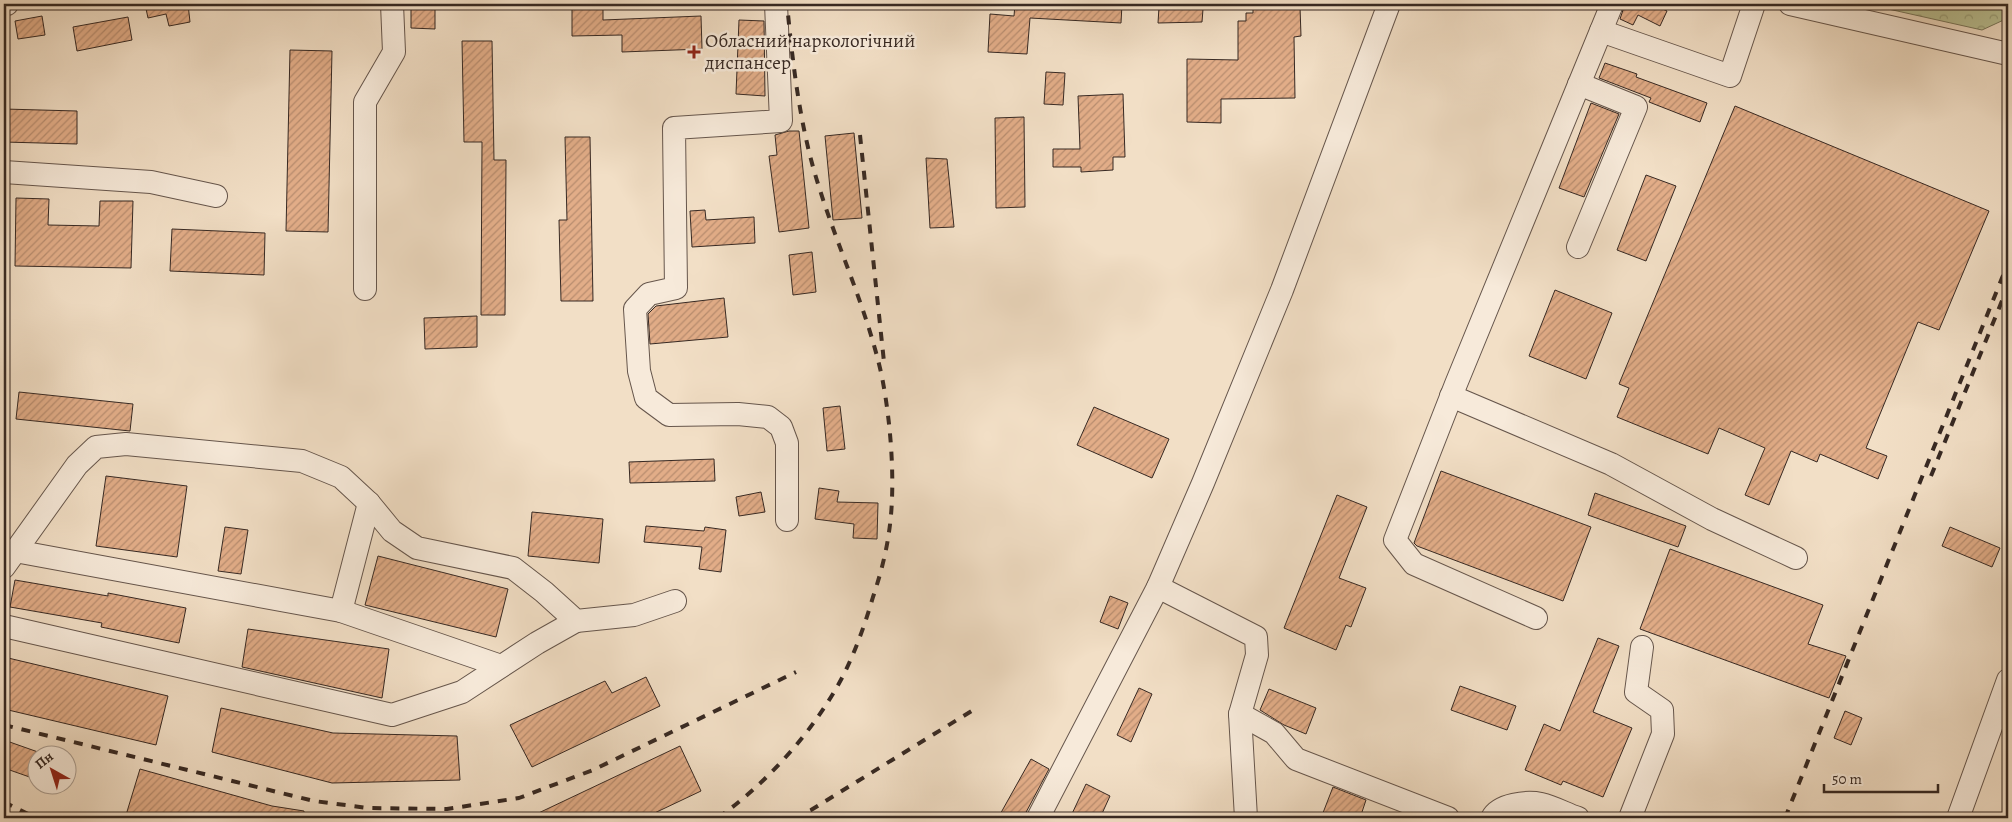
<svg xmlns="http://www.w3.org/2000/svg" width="2012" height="822" viewBox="0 0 2012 822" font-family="Alegreya,serif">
<defs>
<pattern id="forest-crowns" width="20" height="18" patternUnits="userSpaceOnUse" patternTransform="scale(1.25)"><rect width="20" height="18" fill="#bac295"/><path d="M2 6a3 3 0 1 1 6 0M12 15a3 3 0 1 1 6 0" fill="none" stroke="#989e79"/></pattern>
<pattern id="building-hatch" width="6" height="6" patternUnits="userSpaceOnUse" patternTransform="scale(1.25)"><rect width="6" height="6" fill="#e2ad88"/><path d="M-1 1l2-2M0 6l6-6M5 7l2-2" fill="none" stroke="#b88d6f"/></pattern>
</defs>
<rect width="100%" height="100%" fill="#f2dfc6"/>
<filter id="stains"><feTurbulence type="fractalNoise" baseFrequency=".004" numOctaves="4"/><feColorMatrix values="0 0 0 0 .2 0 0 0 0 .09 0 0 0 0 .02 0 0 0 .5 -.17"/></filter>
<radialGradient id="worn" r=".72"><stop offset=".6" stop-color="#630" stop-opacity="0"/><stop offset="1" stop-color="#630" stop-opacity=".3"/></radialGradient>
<polygon fill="url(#forest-crowns)" stroke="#78765c" points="1866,4 2008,4 2008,18 1982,30"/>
<g fill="url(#building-hatch)" stroke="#372923">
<polygon points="145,4 188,4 190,22 169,26 166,14 148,18"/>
<polygon points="411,4 435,4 435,29 411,28"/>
<polygon points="1015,4 1122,4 1121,23 1030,18 1027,54 988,52 990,14 1014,16"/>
<polygon points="1625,4 1652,4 1667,11 1660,26 1638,15 1633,25 1620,19"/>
<polygon points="1159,7 1203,9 1202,22 1158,23"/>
<polygon points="1300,7 1301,36 1294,37 1295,98 1221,99 1221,123 1187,122 1187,59 1238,60 1238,21 1246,21 1246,13 1253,13 1253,8"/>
<polygon points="572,8 603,8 603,20 701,16 702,49 622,52 622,35 572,36"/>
<polygon points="42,16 45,35 18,39 15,21"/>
<polygon points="128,17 132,40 77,51 73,27"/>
<polygon points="739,20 764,21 765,96 736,94"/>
<polygon points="462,41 492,41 494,160 506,160 505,315 481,315 482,142 464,142"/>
<polygon points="290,50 332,51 328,232 286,231"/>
<polygon points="1605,63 1637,74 1636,77 1707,103 1700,122 1649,102 1651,98 1599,78"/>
<polygon points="1046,72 1065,73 1063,105 1044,104"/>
<polygon points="1123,94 1125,157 1113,157 1113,170 1081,172 1081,167 1053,167 1053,149 1080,149 1078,96"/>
<polygon points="1591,103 1619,114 1584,197 1559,188"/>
<polygon points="1735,106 1989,211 1939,330 1918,322 1866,448 1887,456 1878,479 1820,454 1817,462 1791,451 1769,505 1745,495 1765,448 1719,428 1708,454 1617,417 1629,388 1619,384"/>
<polygon points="4,109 77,111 77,144 4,142"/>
<polygon points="1024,117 1025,207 996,208 995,118"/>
<polygon points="789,131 799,131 809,228 779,232 769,156 777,155 775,135"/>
<polygon points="854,133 862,218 833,220 825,136"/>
<polygon points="565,137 590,137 593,301 561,301 559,220 567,220"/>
<polygon points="926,158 947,159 954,227 930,228"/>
<polygon points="1646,175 1676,186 1646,261 1617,250"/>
<polygon points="16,198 49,199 48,225 99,226 100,201 133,201 131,268 15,266"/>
<polygon points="705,210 706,220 754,217 755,243 692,247 690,211"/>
<polygon points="172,229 265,233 264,275 170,271"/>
<polygon points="812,252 816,292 793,295 789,255"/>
<polygon points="1555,290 1612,313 1586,379 1529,356"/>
<polygon points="724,298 728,337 650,344 648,314 656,306"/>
<polygon points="477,316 477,347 425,349 424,318"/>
<polygon points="19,392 133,404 130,431 16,419"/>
<polygon points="840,406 845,449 827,451 823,408"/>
<polygon points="1094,407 1169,439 1152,478 1077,445"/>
<polygon points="714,459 715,481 630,483 629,462"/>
<polygon points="1441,471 1591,527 1563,601 1417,546 1414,543"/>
<polygon points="106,476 187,486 177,557 96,546"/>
<polygon points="819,488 839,491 837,502 878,503 877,539 853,538 854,524 815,519"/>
<polygon points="761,492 765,512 739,516 736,497"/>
<polygon points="1595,493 1686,526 1678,547 1588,515"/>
<polygon points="1337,495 1367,507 1339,578 1366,588 1351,627 1346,625 1336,650 1284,628"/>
<polygon points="532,512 603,519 599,563 528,556"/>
<polygon points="646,526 704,531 705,527 726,530 721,572 699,569 702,547 644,542"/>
<polygon points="225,527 248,530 241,574 218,571"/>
<polygon points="1950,527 2000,548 1992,567 1942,546"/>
<polygon points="1670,549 1823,605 1808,644 1846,656 1829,698 1640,629"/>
<polygon points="378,556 508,589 496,637 365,605"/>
<polygon points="15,580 108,596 108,593 186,608 179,643 101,627 102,623 10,607"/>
<polygon points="1110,596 1128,603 1118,629 1100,622"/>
<polygon points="248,629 389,649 382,698 242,667"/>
<polygon points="1598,638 1619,646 1593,712 1632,728 1603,797 1563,781 1561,785 1525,770 1544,724 1560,731"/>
<polygon points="4,657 168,696 156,745 4,709"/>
<polygon points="646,677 660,706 532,767 510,725 605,681 612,693"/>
<polygon points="1460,686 1516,706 1507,730 1451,710"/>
<polygon points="1139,688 1152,694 1131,742 1117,735"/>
<polygon points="1269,689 1316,708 1306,734 1284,725 1260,710"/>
<polygon points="221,708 333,733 457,736 460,780 332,783 212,752"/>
<polygon points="1845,711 1862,718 1851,745 1834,738"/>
<polygon points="4,740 38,752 38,780 4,768"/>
<polygon points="680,746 701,791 644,818 528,818"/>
<polygon points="1031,759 1049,769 1023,818 998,818"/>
<polygon points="140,769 272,806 304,811 304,818 137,818 126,815"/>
<polygon points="1086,784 1110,796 1100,818 1070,818"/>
<polygon points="1333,787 1366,800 1360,818 1321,818"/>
</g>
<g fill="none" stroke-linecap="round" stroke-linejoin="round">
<defs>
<g id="minor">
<polyline points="4,4 7,4"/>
<polyline points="776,4 781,121 674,128 676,288 649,294 635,309 639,371 646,398 669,415 738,414 768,417 781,427 787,443 787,520"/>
<polyline points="1790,4 2008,54"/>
<polyline points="1601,31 1730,76 1754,4"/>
<polyline points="4,172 151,182 216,196"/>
<polyline points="1578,247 1636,107 1579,84"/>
<polyline points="365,289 365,102 394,52 392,4"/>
<polyline points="1451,396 1611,464 1712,519 1796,558"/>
<polyline points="15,551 341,611 501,666"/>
<polyline points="4,567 77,465 96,447 126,444 302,461 341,477 369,503 392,531 417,548 513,568 544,592 576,621 634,615 675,601"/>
<polyline points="1158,587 1256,637 1257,655 1240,714 1246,818"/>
<polyline points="341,611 369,503"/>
<polyline points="1536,618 1414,564 1395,540 1456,384 1612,4"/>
<polyline points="4,626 392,715 462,692 537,643 576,621"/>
<polyline points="1240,714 1274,733 1296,759 1448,818"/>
<polyline points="1038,818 1158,587 1203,483 1282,290 1389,4"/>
<path d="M1492 818C1499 804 1527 801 1541 804 1554 807 1566 814 1578 818"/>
<polyline points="1630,818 1663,734 1662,710 1636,692 1642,647"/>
<polyline points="1958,818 2008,680"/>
</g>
</defs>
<use href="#minor" stroke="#66564c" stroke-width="24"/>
<use href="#minor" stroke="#f7eada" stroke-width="22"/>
<g stroke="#372923" stroke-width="4" stroke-dasharray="9 9" stroke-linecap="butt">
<polyline points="860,135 884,362"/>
<polyline points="1931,476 2008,286"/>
<polyline points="4,725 314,801 368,808 447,809 519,798 593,770 796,672"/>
<polyline points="4,802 36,818"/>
<polyline points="4,813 16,818"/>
<path d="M718 818C768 782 814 731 843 676 856 650 865 624 873 597 880 576 886 554 889 532 896 486 891 423 882 377 868 312 839 251 819 187 800 128 793 66 787 4"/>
<polyline points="794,818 811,810 978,707"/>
<polyline points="1785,818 2008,263"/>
</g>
</g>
<path fill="#8f2418" stroke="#f7eada" stroke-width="2" d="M691.5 44.5h5v5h5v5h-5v5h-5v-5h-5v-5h5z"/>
<g text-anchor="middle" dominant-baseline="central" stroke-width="5" stroke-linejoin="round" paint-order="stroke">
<g font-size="19" fill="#372923" stroke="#f7eada" text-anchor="start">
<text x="705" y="41">Обласний наркологічний<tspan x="705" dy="22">диспансер</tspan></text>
</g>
</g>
<rect width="2012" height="822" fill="none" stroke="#f2dfc6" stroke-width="20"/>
<rect x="5" y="5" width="2002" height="812" fill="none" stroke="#372923" stroke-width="2.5"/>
<rect x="10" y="10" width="1992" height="802" fill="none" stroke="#372923"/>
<g transform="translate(52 770) rotate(321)"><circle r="24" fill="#f7eada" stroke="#aa9d91"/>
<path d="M0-4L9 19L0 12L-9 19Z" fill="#8f2418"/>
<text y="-8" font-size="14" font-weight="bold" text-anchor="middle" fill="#372923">Пн</text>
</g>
<path d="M1824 784v8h114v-8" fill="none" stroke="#372923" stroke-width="2.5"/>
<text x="1832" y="784" font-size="15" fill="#372923" stroke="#f7eada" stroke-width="4" paint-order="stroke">50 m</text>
<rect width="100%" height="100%" filter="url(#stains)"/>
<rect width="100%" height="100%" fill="url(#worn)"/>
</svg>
